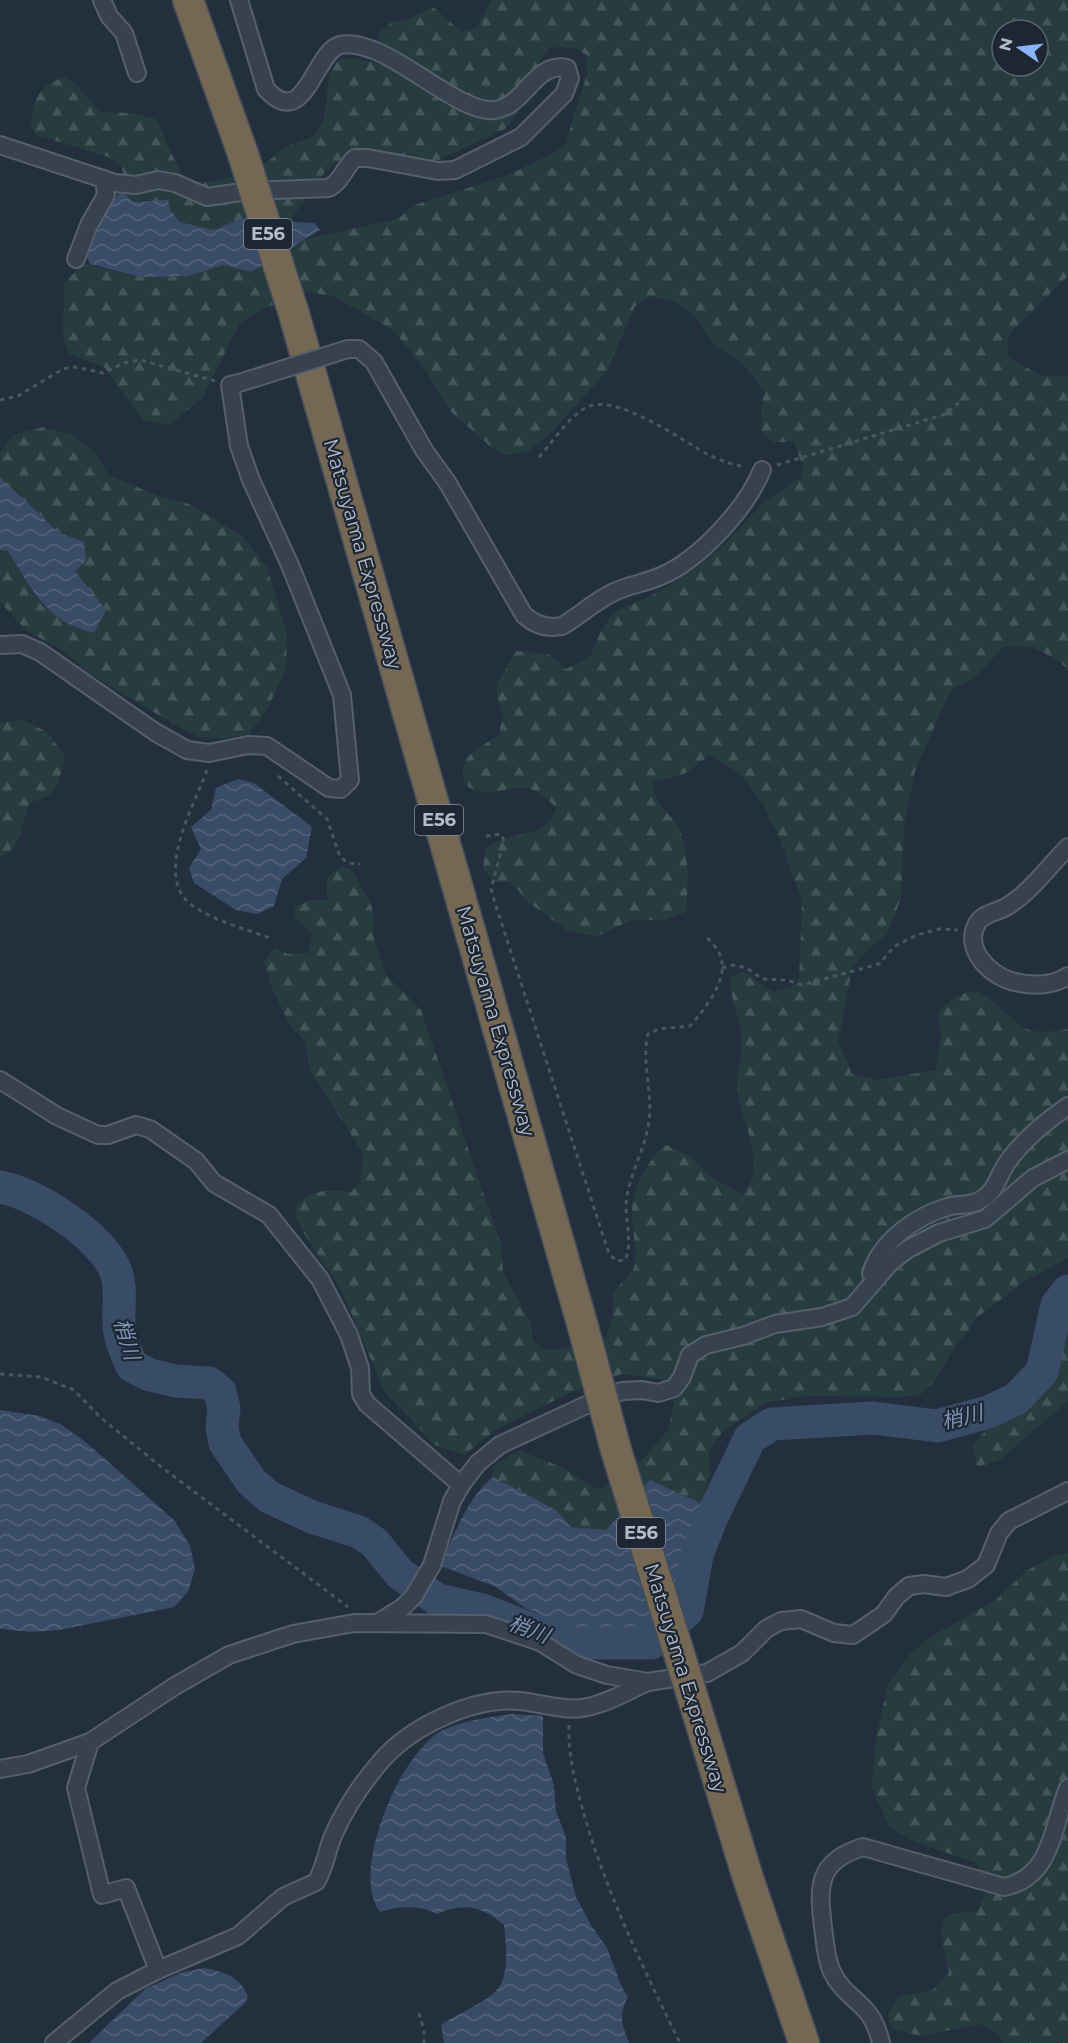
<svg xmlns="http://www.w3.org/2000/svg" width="1068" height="2043" viewBox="0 0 1068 2043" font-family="Montserrat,'Noto Sans JP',sans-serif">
<defs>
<pattern id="forest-firs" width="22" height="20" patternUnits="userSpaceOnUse" patternTransform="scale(1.5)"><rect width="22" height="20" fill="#263c3f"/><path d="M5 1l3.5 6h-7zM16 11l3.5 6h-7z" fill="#435659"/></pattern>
<pattern id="water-waves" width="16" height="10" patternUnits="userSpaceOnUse" patternTransform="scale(1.5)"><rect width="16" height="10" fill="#394c67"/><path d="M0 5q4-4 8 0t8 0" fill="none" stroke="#53647b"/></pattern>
</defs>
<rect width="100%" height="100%" fill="#242f3e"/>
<g fill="url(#forest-firs)" fill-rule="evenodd">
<path d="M491 0H1068V276L1009 334 1007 356 1041 376H1068V669C1046 651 1031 643 1003 647L976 677 953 689 946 700 915 771 904 824 901 899 887 934 863 954 852 969 838 1041 852 1074 876 1080 936 1070 941 1036 938 1011C983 971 986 1001 1022 1026 1036 1036 1053 1031 1068 1029V1258L1025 1281 979 1316 955 1347 935 1381 920 1395 901 1397 806 1396 765 1403 723 1431 709 1451 710 1476 702 1504 650 1481 606 1530 571 1527 556 1510 493 1477V1466L519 1450 561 1467 593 1487 601 1489 645 1457 668 1430 674 1403 660 1379 622 1374 574 1391 498 1428 464 1455 435 1445 384 1391 341 1289 305 1235 295 1214 297 1205 309 1195 327 1190 351 1192 360 1183 363 1153 311 1072 305 1041 290 1025 273 991 264 961 275 948 288 954 309 953 312 933 295 918V907L310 900H327V878L341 866 352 870 372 907 374 940 386 975 421 1010 501 1245 503 1272 530 1322 533 1341 544 1350H554L605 1339 613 1316V1293C618 1285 631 1275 634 1267 638 1257 634 1240 633 1229 628 1196 641 1167 666 1145L691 1156 712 1178 743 1194C771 1163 737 1118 737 1083 737 1069 743 1055 742 1041 741 1019 730 1000 730 978L741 971C754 976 761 986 774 992L792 987 799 978 802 902 780 839 763 804 741 775 710 755 686 773 652 783C656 811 672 811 680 831 690 857 688 885 686 912L664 920H632L597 936 568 931 528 902 511 882H494L483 869 485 850C513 826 545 844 556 807 547 799 537 789 525 788 511 787 497 793 483 792 474 790 464 788 463 777 460 753 482 747 499 735L503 715 497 697V684L516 651 549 654 566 669 590 657 600 632 615 612 657 593 700 565 728 541 765 501 800 478 803 468 794 442H774L762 434 761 405 765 392 744 365 715 345 696 318 677 303 652 296 635 306 607 371 550 434 527 452 506 455 491 447 451 412 422 365 393 330 333 296 307 292 263 309 240 323 202 398 169 425 144 421 104 367 69 354 63 338 64 283 83 264 141 277 188 276 224 265 251 272 302 240 397 219 415 205 508 175 552 154 565 145 587 74V55L573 48 550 47 534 70 532 91 505 129 434 162 348 153 325 172 288 223 240 219 214 230 180 222 170 210 145 200 133 202 124 193 126 183 121 165 106 156 36 135 30 125C35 98 36 89 63 77L74 82 100 112 133 113 156 119C163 132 178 174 188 180 202 189 254 171 267 162 273 158 278 152 285 148 296 141 313 141 320 128 334 102 319 83 339 59L354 58 383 65 386 61 384 49 378 40 380 32 393 21C411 21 417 13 434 8L462 32 477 28ZM1002 30H1038V66H1002Z"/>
<polygon points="43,427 73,435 96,453 108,475 156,495 189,504 241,535 267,568 287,634 286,670 267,709 248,735 222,738 199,737 172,723 89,673 64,651 27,631 0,602 0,550 7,551 43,607 74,570 84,542 59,533 0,477 0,453 13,435"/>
<path d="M23 720 47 732 65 756C59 781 59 797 30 802 20 822 24 848 0 857V723Z"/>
<polygon points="1068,1325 1068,1401 998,1461 977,1467 973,1445 988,1428 1025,1399 1041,1391 1049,1379 1055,1349"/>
<path d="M1068 1553V2043H1003L999 2035 980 2024 921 2036 892 2029 888 2014 898 1997 933 1990 949 1973C947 1951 938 1942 944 1919L956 1913 977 1911 989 1886 976 1863 916 1842 890 1828 871 1786 877 1733 888 1684 912 1652 932 1636 996 1600 1026 1571 1054 1556Z"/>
</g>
<g fill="url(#water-waves)">
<polygon points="124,193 133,202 168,200 170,210 180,222 214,230 240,219 315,223 320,230 251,272 224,265 188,276 141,277 90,264 87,257 100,225 118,194"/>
<path d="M0 477 59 533 84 542 86 561 75 571 106 610 94 633C45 621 33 591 8 551L0 550Z"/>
<polygon points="238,779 254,783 312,827 306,858 282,879 274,906 257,914 236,910 194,883 189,868 201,849 191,827 211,810 216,788"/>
<polygon points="0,1410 40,1416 62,1425 88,1444 174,1520 190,1546 195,1569 188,1592 174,1607 59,1630 31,1632 0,1629"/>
<path d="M493 1477 556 1510 571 1527 606 1530 650 1480 702 1504 685 1555 678 1594 652 1627 597 1632 568 1627 525 1608 496 1587 441 1566C453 1536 467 1498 493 1477Z"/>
<path d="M513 1714 543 1716V1753L554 1785 556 1811 566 1837V1859L576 1897 591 1925 607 1948 621 1985 628 1997C618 2016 622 2024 629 2043H444L441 2025C498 1990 512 2000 504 1925 482 1906 463 1902 437 1914 419 1905 399 1906 380 1912 349 1872 400 1754 441 1731 462 1720 490 1717 513 1714Z"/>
<path d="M204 1968C224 1972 239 1976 248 1996L245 2003 201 2043H89L145 1989 180 1973Z"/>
</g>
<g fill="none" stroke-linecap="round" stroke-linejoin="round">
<path stroke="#394c67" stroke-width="33" d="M0 1187C36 1193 103 1237 116 1272 122 1288 118 1306 119 1322 119 1338 126 1352 132 1366L150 1375 176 1381 209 1383 220 1392 224 1408 222 1428 225 1443 251 1481 269 1497 312 1517 359 1532 375 1543 400 1574 438 1600 483 1610 566 1643H651L687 1611 697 1555 710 1521 750 1438 772 1424 873 1418 937 1426 988 1412 1016 1399 1042 1372 1057 1305 1068 1291"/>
<defs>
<g id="street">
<polyline points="102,0 109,16 124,33 137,73"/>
<path d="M0 145 115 183 136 185 158 180 175 183 207 197 248 191 329 188C342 181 344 168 355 158H368L438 171 455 170 521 137 564 94 570 78 567 68C535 61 525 106 495 110 456 115 384 35 340 45 314 52 305 132 266 89L239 0"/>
<polyline points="76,259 89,225 106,195 104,179"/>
<path d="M348 349H359L374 362 424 450 447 482 524 615C535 625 547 629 562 626 579 616 594 602 612 593 628 585 645 583 661 576 699 560 746 509 762 470"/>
<polyline points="0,645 22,644 40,652 155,732 187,750 209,753 248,745 267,746 329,788 341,789 350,780 342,695 290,565 251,480 239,446 230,385 239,383"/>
<path d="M1068 847C1049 866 1030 893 1006 907 997 912 983 914 978 922 962 947 988 974 1011 981 1030 986 1051 987 1068 976"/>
<polyline points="0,1080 57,1116 98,1135 108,1135 136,1125 150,1129 196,1161 214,1183 269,1215 320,1279 349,1335 360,1368 361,1394 367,1404 461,1485"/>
<path d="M871 1274C880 1241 917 1216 947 1207 960 1203 971 1207 982 1199 995 1192 998 1177 1005 1166 1020 1142 1045 1122 1068 1106"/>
<polyline points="379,1622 403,1607 414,1596 432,1565 452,1501 461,1485 478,1463 500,1445 584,1406 622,1391 642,1390 658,1393 674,1388 682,1377 690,1355 706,1345 743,1336 775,1324 822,1317 852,1307 891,1262 908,1249 939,1233 985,1219 1033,1178 1068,1160"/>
<polyline points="0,1769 28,1764 90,1742 175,1686 229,1655 293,1634 354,1623 486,1624 540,1642 577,1665 607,1675 648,1682 707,1673 742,1653 766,1629 781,1621 801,1619 834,1633 853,1635 884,1614 896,1597 909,1586 924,1584 946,1587 968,1579 986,1565 999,1533 1009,1521 1068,1491"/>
<path d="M158 1970 238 1936 283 1897 316 1882C324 1871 327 1850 333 1836 345 1808 362 1783 382 1760 413 1725 474 1697 520 1701 541 1703 563 1711 583 1708 605 1704 627 1692 647 1682"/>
<polyline points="54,2043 117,1991 158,1970 126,1888 102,1895 76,1788 90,1742"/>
<path d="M881 2043C871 1999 848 2004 832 1972 826 1959 825 1942 823 1927 818 1886 817 1861 863 1847L1004 1887C1053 1877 1052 1826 1068 1788"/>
</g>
<g id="highway">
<polyline points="188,0 243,154"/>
<polyline points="294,314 583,1327"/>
<polyline points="705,1737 748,1878 804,2043"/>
</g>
</defs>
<use href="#street" stroke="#565f6c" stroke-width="20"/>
<use href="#highway" stroke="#434c59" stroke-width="33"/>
<g stroke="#44595c" stroke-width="3" stroke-dasharray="4.5 4.5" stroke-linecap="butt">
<polyline points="0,400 18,396 63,369 75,367 103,373 124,363 140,360 215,381"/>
<path d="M539 457C553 442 569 416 587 407 615 393 681 439 705 453 718 460 731 464 745 467"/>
<polyline points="777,465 946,414 964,398"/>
<path d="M207 770C194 806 152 878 193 906 215 921 245 929 270 938"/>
<polyline points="278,776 327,819 340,857 348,863 360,864"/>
<path d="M486 836 501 834 504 841 491 889 495 903 609 1254 617 1261 625 1260C634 1243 623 1216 627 1196 631 1171 646 1147 649 1121 653 1092 641 1061 648 1034L659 1029 690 1026C704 1010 728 981 721 958 719 949 710 941 704 934"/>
<polyline points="722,968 733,965 747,968 762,979 787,980 802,985 879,964 895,946 917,935 939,929 958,930"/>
<polyline points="0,1374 41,1377 74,1390 100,1417 160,1466 348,1607"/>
<path d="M569 1725C568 1755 575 1782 583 1811 606 1892 643 1968 680 2043"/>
<polyline points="419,2013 424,2031 424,2043"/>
</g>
<use href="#street" stroke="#38414e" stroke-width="16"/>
<use href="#highway" stroke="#746855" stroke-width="30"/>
<defs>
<polyline id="street-bridge" points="239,383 348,349"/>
<g id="highway-bridge">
<polyline points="243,154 294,314"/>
<polyline points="583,1327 616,1450 705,1737"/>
</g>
</defs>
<use href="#street-bridge" stroke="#565f6c" stroke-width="20" stroke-linecap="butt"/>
<use href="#highway-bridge" stroke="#434c59" stroke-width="33" stroke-linecap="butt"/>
<use href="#street-bridge" stroke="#38414e" stroke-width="16"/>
<use href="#highway-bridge" stroke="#746855" stroke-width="30"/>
</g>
<g text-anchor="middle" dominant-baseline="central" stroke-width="4.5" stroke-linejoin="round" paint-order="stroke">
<g fill="#1d2633" stroke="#878f9c" stroke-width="1.5">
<rect x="244" y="219" width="48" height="30" rx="4.5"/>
<rect x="415" y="805" width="48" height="30" rx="4.5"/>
<rect x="617" y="1518" width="48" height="30" rx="4.5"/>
</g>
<g font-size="18" font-weight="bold" fill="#b4bcc9">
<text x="268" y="234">E56</text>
<text x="439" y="820">E56</text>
<text x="641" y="1533">E56</text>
</g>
<g font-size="20" fill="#b4bcc9" stroke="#1d2633">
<text transform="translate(363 554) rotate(74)">Matsuyama Expressway</text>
<text transform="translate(496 1021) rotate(74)">Matsuyama Expressway</text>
<text transform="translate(686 1678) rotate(73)">Matsuyama Expressway</text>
</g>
<g font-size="21" font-style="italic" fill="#7c92b1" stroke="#1d2633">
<text transform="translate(127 1339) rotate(73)">梢川</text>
<text transform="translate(962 1417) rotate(-14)">梢川</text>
<text transform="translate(529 1629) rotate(21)">梢川</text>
</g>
</g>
<g transform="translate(1020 48) rotate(284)"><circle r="28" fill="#1d2633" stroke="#59626f" stroke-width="1.5"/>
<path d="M0-4.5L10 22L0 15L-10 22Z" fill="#8ab4f8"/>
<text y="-9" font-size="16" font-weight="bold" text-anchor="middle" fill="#b4bcc9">N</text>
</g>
</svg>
